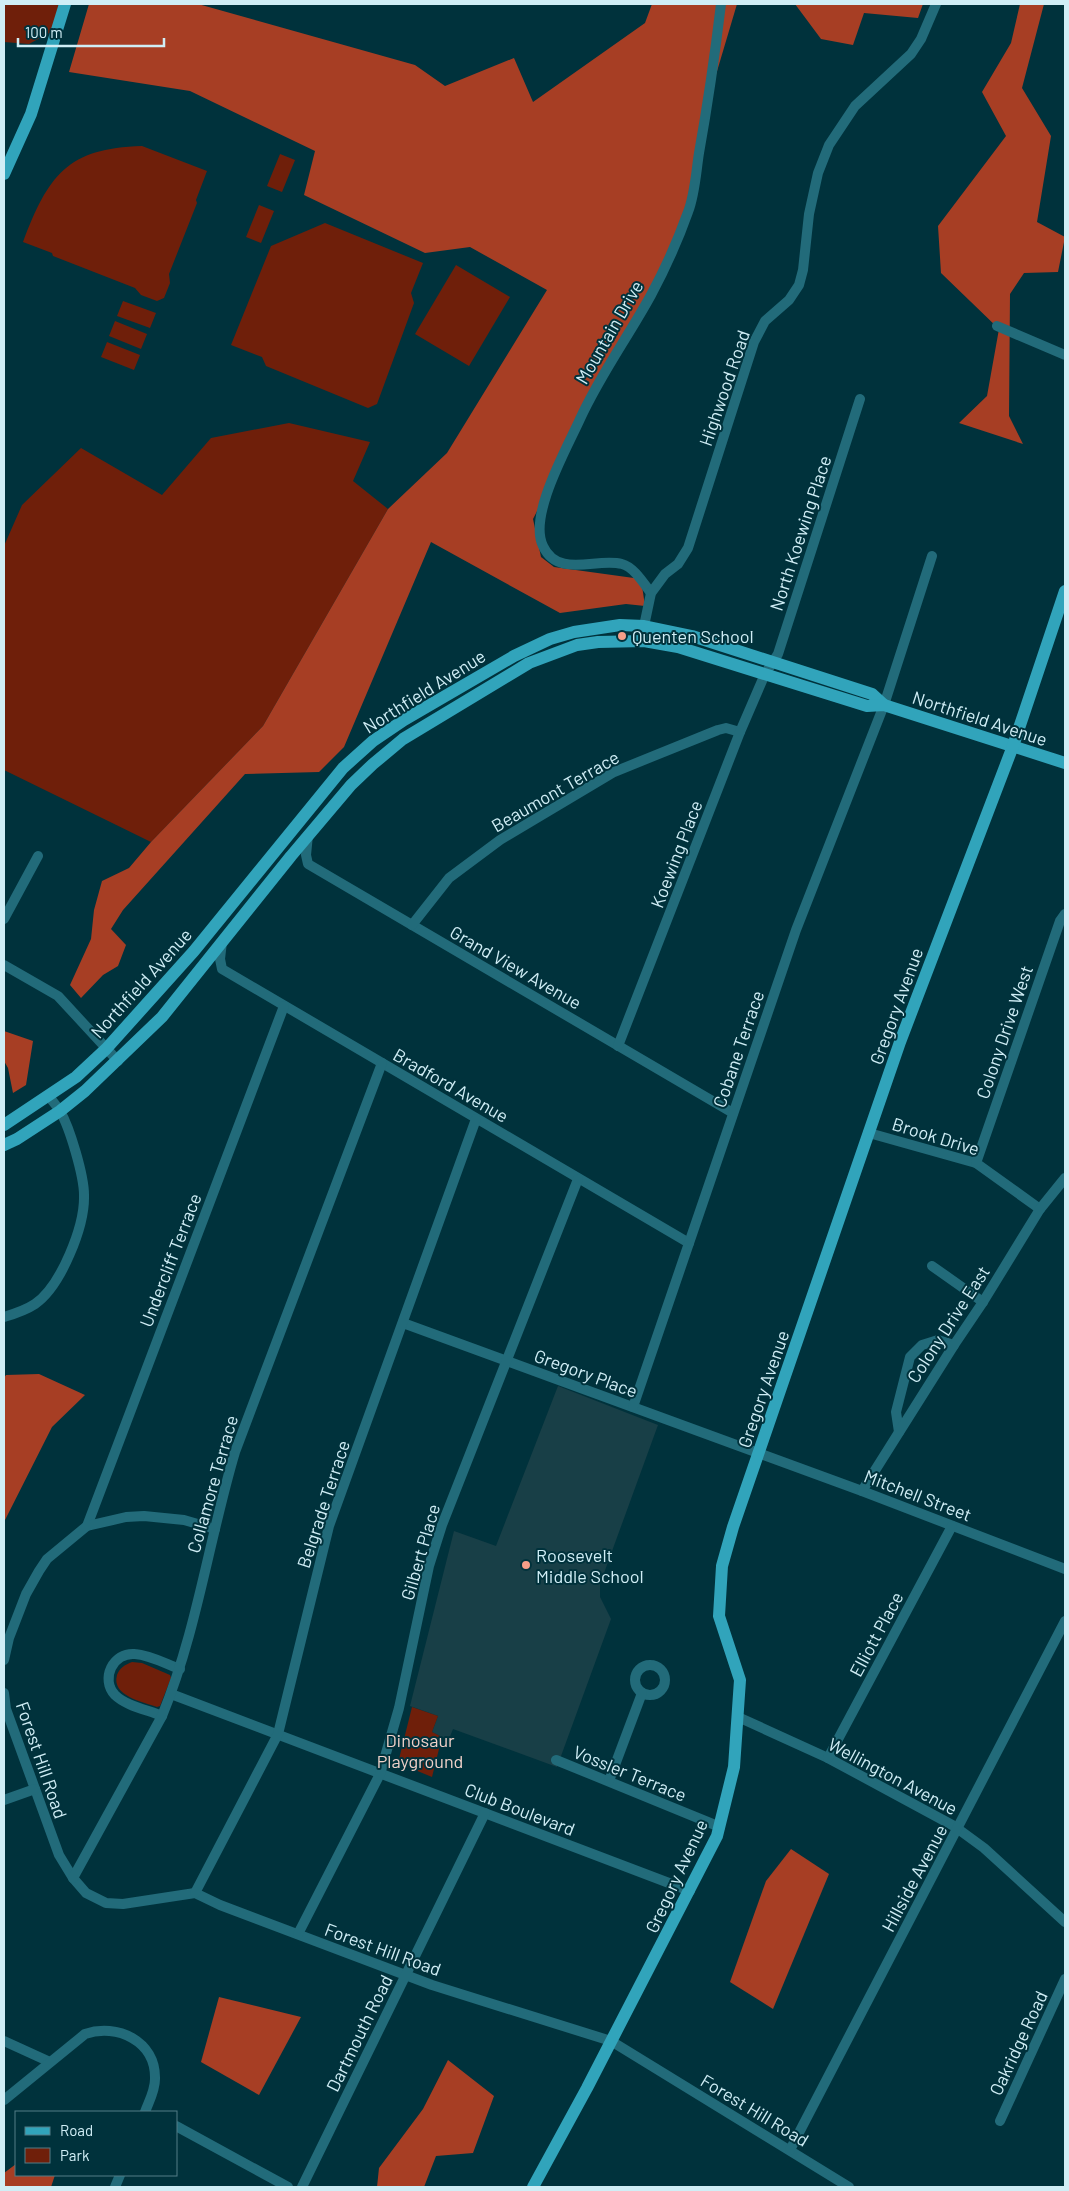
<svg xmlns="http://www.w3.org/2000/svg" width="1069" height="2191" viewBox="0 0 1069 2191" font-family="Barlow,sans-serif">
<rect width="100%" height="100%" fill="#00323c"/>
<polygon fill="#183f47" points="558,1386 658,1425 600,1584 600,1597 611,1619 557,1767 453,1729 449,1739 442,1737 432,1732 438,1716 410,1706 454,1531 496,1546"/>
<g fill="#6f1f0a">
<polygon points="4,4 59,4 51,32 29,44 4,42"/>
<path d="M142 146 207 171 196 200 197 203 169 274 170 283 164 298 157 301 141 295 135 288 53 256 52 253 23 242C48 176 67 148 142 146Z"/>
<polygon points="280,154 295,160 282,192 267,186"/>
<polygon points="259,205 274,211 261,243 246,237"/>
<polygon points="325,223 423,263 411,293 414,303 377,404 368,408 266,366 262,357 231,345 271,246"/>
<polygon points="456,265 510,297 469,366 415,334"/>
<polygon points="123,301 156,313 150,328 117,316"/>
<polygon points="115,321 147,334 141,349 109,336"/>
<polygon points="107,342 140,355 134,370 101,357"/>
<polygon points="289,423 370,442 353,481 388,509 263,726 151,842 4,770 4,546 22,505 81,448 162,495 211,438"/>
<path d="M132 1662 142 1663 170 1675 171 1678 160 1706 157 1707C143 1702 111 1696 117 1675 120 1667 125 1665 132 1662Z"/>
<polygon points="412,1707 438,1716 432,1732 442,1737 432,1777 398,1763"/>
</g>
<g fill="#a73e24">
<polygon points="89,4 198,4 415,65 445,86 514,58 533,102 645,23 652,4 737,4 715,78 691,211 533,519 541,557 554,567 641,579 645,606 626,604 560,613 431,542 344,747 319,772 245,774 123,910 111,929 126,945 118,966 103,975 81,998 70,985 91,939 94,910 102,881 129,868 151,842 263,726 388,509 447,453 547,290 470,247 425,253 304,195 315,151 190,91 69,72"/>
<polygon points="795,4 923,4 918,18 864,13 853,45 821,39"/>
<polygon points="1020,4 1044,4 1022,88 1051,136 1037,222 1065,237 1058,272 1024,273 1010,294 1009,416 1023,444 959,423 987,396 999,329 941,273 938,226 1006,136 982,92 1011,43"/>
<polygon points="4,1031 33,1041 26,1085 13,1093 8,1068 4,1061"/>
<polygon points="39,1374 85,1395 52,1427 4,1522 4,1378 6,1375"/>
<polygon points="791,1849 829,1874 773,2009 730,1982 766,1881"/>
<polygon points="219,1997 301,2017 259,2095 201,2062"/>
<polygon points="448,2060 494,2096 473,2153 436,2156 424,2187 377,2187 379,2168 423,2109"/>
<polygon points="16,2164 16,2175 55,2175 51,2187 4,2187 4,2173"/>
</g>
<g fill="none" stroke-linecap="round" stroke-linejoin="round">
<g stroke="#226b7a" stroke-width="10">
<polyline points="997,326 1065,355"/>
<path d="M651 593C644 584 634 567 622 564 597 557 558 579 543 546 528 516 567 448 580 419 600 375 628 337 651 295 665 269 678 240 688 212 695 194 696 172 699 153 708 103 715 54 721 4"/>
<polyline points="644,641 644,626 651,593 665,574 678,564 688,548 754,342 765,321 789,300 799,285 803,270 809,214 818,173 829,145 855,106 911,54 921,39 936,4"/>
<polyline points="308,835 306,855 308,864 733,1113"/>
<polyline points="4,919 38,856"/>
<polyline points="412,925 449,878 500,840 614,772 718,730 726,728 740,732"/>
<polyline points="222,942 220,959 222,969 689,1243"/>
<polyline points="4,965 58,996 118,1061"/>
<polyline points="618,1046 740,732 765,674 778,654 860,399"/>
<polyline points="869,1133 976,1163 1040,1209"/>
<polyline points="976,1163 1060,921 1065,914"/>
<polyline points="932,1266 983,1302"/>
<path d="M4 1317C14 1314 26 1310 35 1304 61 1286 85 1226 84 1195 84 1176 70 1128 60 1111 57 1106 52 1101 49 1096"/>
<polyline points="403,1323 862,1491 1065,1569"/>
<polyline points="633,1407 796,930 884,705 932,556"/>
<polyline points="899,1432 896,1412 910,1357 922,1345 938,1340 954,1345"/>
<polyline points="862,1491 954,1345 983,1302 1040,1209 1065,1178"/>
<polyline points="87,1526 284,1006"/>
<polyline points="4,1660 9,1638 26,1594 39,1571 47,1559 87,1526 126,1517 144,1516 184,1520 215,1529"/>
<circle cx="650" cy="1680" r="15"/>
<polyline points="4,1693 6,1709 59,1855 73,1878 86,1893 106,1903 123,1904 195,1893 220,1905 432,1985 611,2041 849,2187"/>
<polyline points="171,1694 690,1891"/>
<path d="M162 1716C148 1710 126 1706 115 1695 100 1679 113 1652 135 1654 150 1655 166 1664 180 1669"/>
<polyline points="738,1717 828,1758 954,1826 984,1848 1065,1922"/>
<polyline points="828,1758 952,1526"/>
<polyline points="556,1760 720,1827"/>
<polyline points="609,1781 642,1693"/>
<polyline points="4,1800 35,1789"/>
<path d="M73 1878 162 1716C197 1631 209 1539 235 1452L382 1063"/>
<polyline points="195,1893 278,1734 329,1526 476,1119"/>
<polyline points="298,1934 380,1774 399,1708 429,1566 442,1525 578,1179"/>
<polyline points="4,2041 50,2062"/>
<path d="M4 2100 85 2034C117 2023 156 2041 155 2079 155 2091 149 2101 145 2112"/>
<polyline points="1000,2121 1065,1979"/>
<polyline points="176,2126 288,2187"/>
<polyline points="790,2150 1065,1621"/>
<polyline points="115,2187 120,2175"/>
<polyline points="302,2187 485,1813"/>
</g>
<g stroke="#31a4bb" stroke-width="12">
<polyline points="4,174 31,114 65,4"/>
<polyline points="4,1125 76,1077 106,1049 194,951 343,768 373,741 404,720 514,656 550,639 574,632 620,625 644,626 692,636 872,694 884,705"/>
<polyline points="4,1145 17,1139 60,1111 85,1091 162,1017 291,856 351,785 373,764 403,739 529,663 577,645 598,642 644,641 678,647 867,706 884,705 1065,763"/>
<polyline points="533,2187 587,2088 717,1836 734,1767 740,1680 719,1616 722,1566 733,1527 900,1042 1013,746 1065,591"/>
</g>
</g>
<g fill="#f49e88" stroke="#00323c" stroke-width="2">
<circle cx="622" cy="636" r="5"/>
<circle cx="526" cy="1565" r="5"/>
</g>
<g text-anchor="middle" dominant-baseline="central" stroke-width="4" stroke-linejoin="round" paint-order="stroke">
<g font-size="18" fill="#d0eef6" stroke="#00323c">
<text transform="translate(609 332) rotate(-60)">Mountain Drive</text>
<text transform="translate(724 388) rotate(-71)">Highwood Road</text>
<text transform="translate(800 533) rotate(-72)">North Koewing Place</text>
<text transform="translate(424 691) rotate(-32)">Northfield Avenue</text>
<text transform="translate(980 718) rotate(18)">Northfield Avenue</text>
<text transform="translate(555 791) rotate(-30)">Beaumont Terrace</text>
<text transform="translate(676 854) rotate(-69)">Koewing Place</text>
<text transform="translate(516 967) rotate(30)">Grand View Avenue</text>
<text transform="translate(141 983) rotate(-48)">Northfield Avenue</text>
<text transform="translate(896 1006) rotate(-70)">Gregory Avenue</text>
<text transform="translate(1004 1032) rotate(-71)">Colony Drive West</text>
<text transform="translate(738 1049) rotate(-71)">Cobane Terrace</text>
<text transform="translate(451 1085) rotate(30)">Bradford Avenue</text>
<text transform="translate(936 1136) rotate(17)">Brook Drive</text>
<text transform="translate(170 1260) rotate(-69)">Undercliff Terrace</text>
<text transform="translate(948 1324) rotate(-57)">Colony Drive East</text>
<text transform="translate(586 1373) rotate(20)">Gregory Place</text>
<text transform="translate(763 1389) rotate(-71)">Gregory Avenue</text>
<text transform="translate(212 1484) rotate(-74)">Collamore Terrace</text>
<text transform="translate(918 1495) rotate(21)">Mitchell Street</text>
<text transform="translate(323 1504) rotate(-72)">Belgrade Terrace</text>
<text transform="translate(420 1552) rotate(-74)">Gilbert Place</text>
<text transform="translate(876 1634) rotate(-62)">Elliott Place</text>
<text transform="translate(42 1760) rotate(71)">Forest Hill Road</text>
<text transform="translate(630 1773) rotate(22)">Vossler Terrace</text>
<text transform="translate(893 1776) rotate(28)">Wellington Avenue</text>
<text transform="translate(520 1809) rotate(21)">Club Boulevard</text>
<text transform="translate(676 1876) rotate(-65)">Gregory Avenue</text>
<text transform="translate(914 1878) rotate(-62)">Hillside Avenue</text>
<text transform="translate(383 1949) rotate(20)">Forest Hill Road</text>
<text transform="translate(359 2033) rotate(-64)">Dartmouth Road</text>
<text transform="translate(1018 2043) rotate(-65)">Oakridge Road</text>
<text transform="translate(755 2110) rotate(31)">Forest Hill Road</text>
</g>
<g font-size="18" fill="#d0eef6" stroke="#00323c" text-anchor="start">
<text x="632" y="636">Quenten School</text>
<text x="536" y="1555">Roosevelt<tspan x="536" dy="21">Middle School</tspan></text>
</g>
<g font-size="18" fill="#efd1c9" stroke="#00323c">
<text x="420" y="1740">Dinosaur<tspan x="420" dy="21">Playground</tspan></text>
</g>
</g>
<rect width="1069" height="2191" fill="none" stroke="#d0eef6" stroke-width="10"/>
<rect x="15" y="2111" width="162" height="65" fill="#00323c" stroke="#537d86"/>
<rect x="25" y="2127" width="25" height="8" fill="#31a4bb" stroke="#537d86"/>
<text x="60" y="2136" font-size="15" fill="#d0eef6">Road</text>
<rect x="25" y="2148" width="25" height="15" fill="#6f1f0a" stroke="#537d86"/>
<text x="60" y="2161" font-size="15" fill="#d0eef6">Park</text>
<path d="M18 38v8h146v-8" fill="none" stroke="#d0eef6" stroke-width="2.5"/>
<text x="25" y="38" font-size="15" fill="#d0eef6" stroke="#00323c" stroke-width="4" paint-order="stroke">100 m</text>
</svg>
